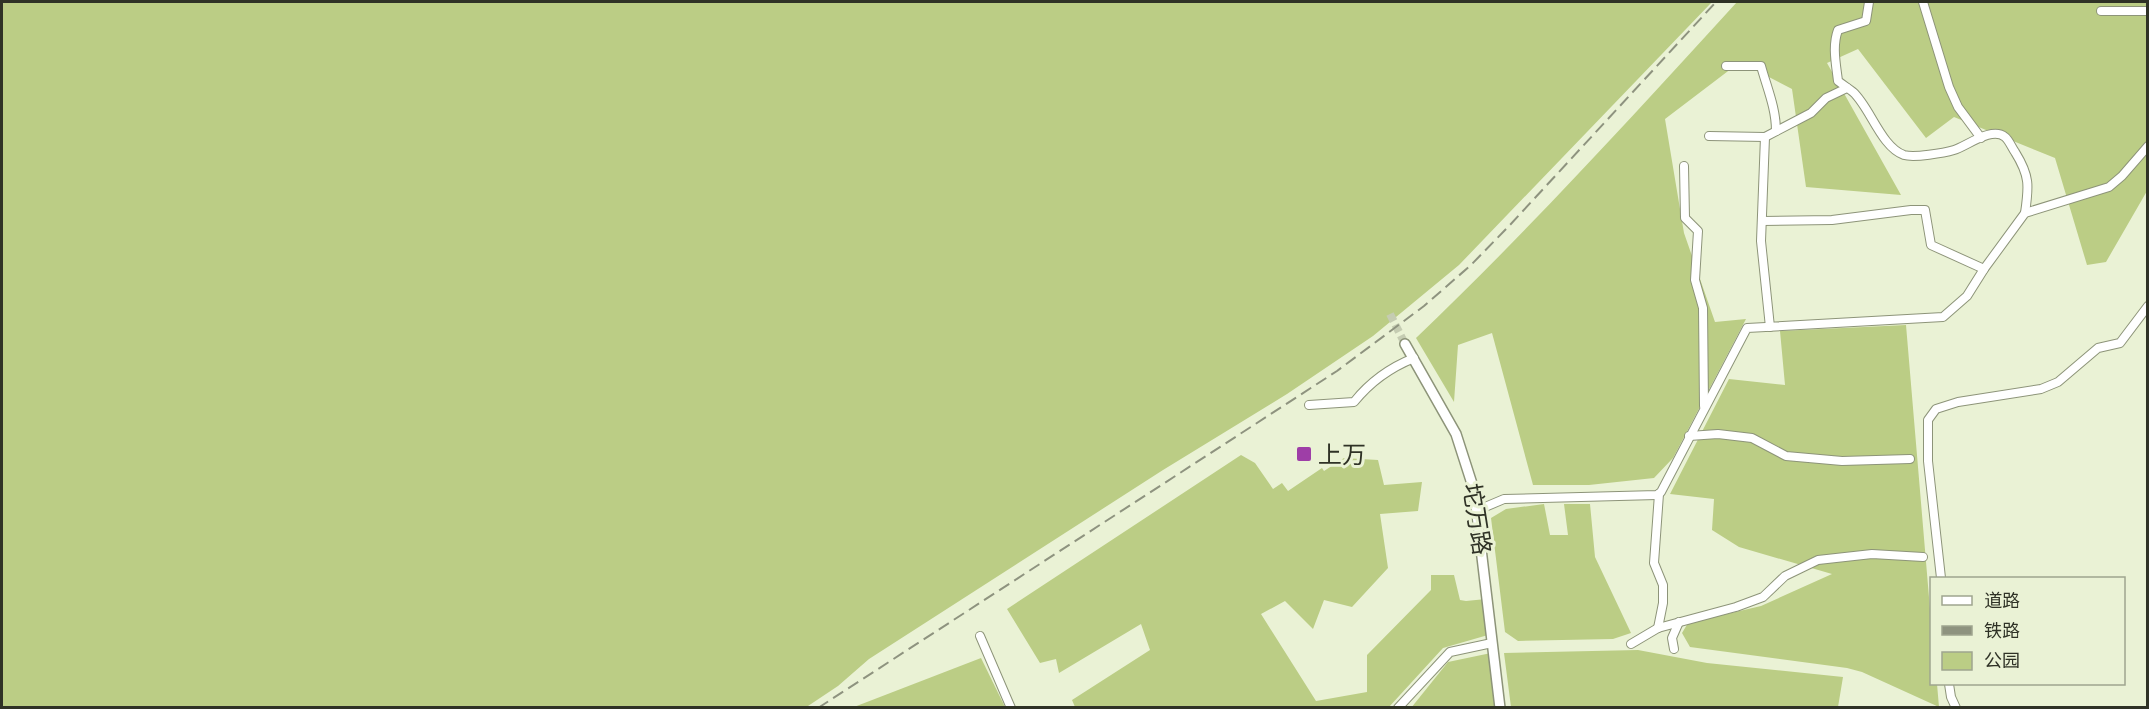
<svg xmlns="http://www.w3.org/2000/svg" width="2149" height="709" viewBox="0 0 2149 709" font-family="Jost,'Noto Sans SC',sans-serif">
<rect width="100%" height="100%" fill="#eaf2d5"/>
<g fill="#bbcd85">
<polygon points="2,2 1712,2 1459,265 1373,336 1287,394 1163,470 869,659 838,686 805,708 2,707"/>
<path d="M1737 2H2147V191L2106 262 2087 265 2055 158 1954 117 1926 138 1858 49 1827 63 1901 195 1806 187 1792 89 1740 62 1665 119 1684 233 1715 322 1746 319 1673 458 1654 478 1589 485H1533L1492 333 1458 345 1454 402 1416 338C1528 231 1633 116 1737 2Z"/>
<polygon points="1906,325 1931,621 1932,684 1937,684 1939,707 1862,672 1847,668 1690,647 1682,633 1688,623 1761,606 1832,574 1739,547 1712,530 1714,499 1670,494 1729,379 1785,385 1780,331"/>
<polygon points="1241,455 1255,463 1273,489 1282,483 1288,491 1322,468 1324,471 1344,458 1378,460 1384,485 1422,482 1418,511 1380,514 1388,568 1352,607 1324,600 1313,629 1285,601 1261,614 1316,701 1367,692 1367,655 1431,590 1431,575 1454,575 1460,600 1466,601 1486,599 1488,635 1443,648 1389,707 1075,707 1072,700 1150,650 1141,624 1059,673 1056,659 1040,663 1007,609"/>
<polygon points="1544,504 1550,535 1568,535 1564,504 1590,504 1595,557 1631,633 1613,639 1518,641 1505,632 1491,518 1506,509"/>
<polygon points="1638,650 1707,663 1843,677 1838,707 1511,707 1504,653"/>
<polygon points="1491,653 1496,707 1411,708 1448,662"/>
<polygon points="981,658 1005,707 854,707"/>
</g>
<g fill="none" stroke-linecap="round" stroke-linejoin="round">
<polyline stroke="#c5ccb2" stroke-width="8" stroke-dasharray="8 4" stroke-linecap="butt" points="1390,314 1405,344"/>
<defs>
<g id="minor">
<path d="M1869 2 1866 21 1838 30C1832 46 1836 64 1838 81 1843 85 1848 88 1853 92 1870 107 1881 147 1904 155 1914 158 1944 153 1954 150 1967 146 1992 126 2005 137 2009 140 2012 148 2015 152 2030 176 2029 186 2025 213"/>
<polyline points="1923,2 1949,87 1958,107 1981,138"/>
<polyline points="2101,11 2148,11"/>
<path d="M1726 66H1761C1767 88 1776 108 1776 131"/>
<polyline points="1709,136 1765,137 1811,113 1826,98 1847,88"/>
<polyline points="1765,137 1761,241 1770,327"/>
<polyline points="1684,166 1685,218 1698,231 1695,280 1703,308 1704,406"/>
<polyline points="1762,221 1832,220 1911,210 1925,210 1931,245 1984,269"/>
<path d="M1309 405 1354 402C1370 382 1389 368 1414 358"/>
<polyline points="1689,436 1718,434 1752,438 1786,456 1842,461 1910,459"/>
<polyline points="1478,510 1504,499 1657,495 1661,492 1747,328 1943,317 1967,296 1984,269 2025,213 2109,187 2122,176 2148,146"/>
<polyline points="1941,578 1928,461 1928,420 1936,409 1958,402 2041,389 2058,382 2098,348 2120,343 2148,306"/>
<polyline points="1658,628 1663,603 1663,585 1654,563 1659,494"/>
<polyline points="980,636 1011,708"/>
<polyline points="1631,644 1658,628 1736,607 1763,597 1785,576 1818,560 1872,554 1923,557"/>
<polyline points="1674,649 1672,638 1679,622"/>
<polyline points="1949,684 1951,697 1956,708"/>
<polyline points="1398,708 1450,652 1492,643"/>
</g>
<polyline id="major" points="1405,344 1456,434 1474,490 1500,708"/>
</defs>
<use href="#minor" stroke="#8d9479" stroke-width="10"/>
<use href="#major" stroke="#8d9479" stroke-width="12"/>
<use href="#minor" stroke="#fff" stroke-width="8"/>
<use href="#major" stroke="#fff" stroke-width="9"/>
<polyline stroke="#8e937f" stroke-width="2" stroke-dasharray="12 6" stroke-linecap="butt" points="818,708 1337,371 1424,306 1471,265 1509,226 1716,2"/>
</g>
<rect fill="#9e3ea7" stroke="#eaf2d5" stroke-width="2" x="1296" y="446" width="16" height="16" rx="3"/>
<g text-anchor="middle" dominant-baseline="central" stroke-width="6" stroke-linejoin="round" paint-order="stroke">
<g font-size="24" fill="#2f3226" stroke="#eaf2d5" text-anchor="start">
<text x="1318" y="454">上万</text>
</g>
<g font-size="24" fill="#2f3226" stroke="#eaf2d5">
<text transform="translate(1477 519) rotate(81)">坨万路</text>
</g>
</g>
<rect width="2149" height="709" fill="none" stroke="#2f3226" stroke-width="6"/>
<rect x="1930" y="577" width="195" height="108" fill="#eaf2d5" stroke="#9fa58f" stroke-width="1.5"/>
<rect x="1942" y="596" width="30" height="9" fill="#ffffff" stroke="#9fa58f" stroke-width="1.5"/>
<text x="1984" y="607" font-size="18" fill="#2f3226">道路</text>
<rect x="1942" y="626" width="30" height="9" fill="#8e937f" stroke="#9fa58f" stroke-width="1.5"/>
<text x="1984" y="637" font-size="18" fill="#2f3226">铁路</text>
<rect x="1942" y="652" width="30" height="18" fill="#bbcd85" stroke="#9fa58f" stroke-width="1.5"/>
<text x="1984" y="667" font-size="18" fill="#2f3226">公园</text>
</svg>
